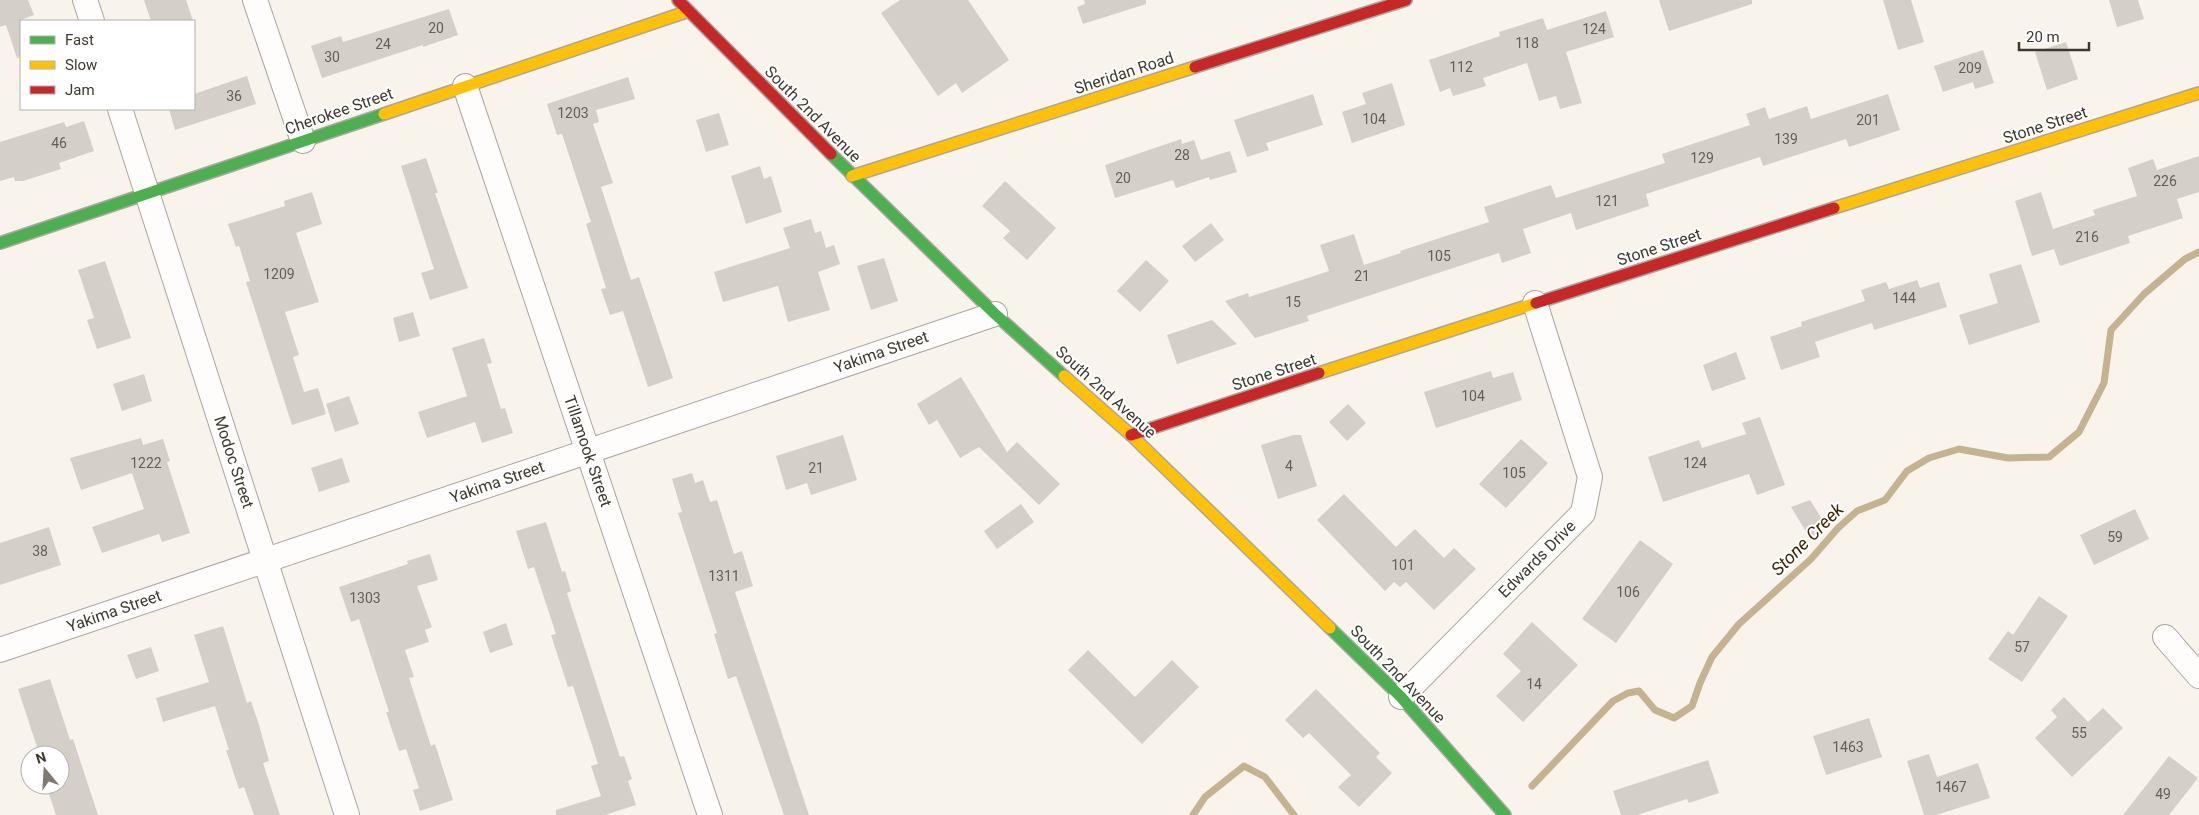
<svg xmlns="http://www.w3.org/2000/svg" width="2199" height="815" viewBox="0 0 2199 815" font-family="Roboto,sans-serif">
<rect width="100%" height="100%" fill="#f8f4eb"/>
<g fill="none" stroke-linecap="round" stroke-linejoin="round">
<g stroke="#c5b28f" stroke-width="7">
<polyline points="1532,786 1613,701 1628,693 1639,691 1655,710 1674,718 1692,706 1700,683 1712,657 1739,624 1811,559 1838,528 1857,511 1885,500 1907,471 1929,458 1959,449 2008,458 2049,457 2079,432 2104,383 2111,330 2144,294 2185,259 2199,252"/>
<polyline points="1193,815 1205,797 1244,766 1265,777 1294,815"/>
</g>
</g>
<g fill="#d4d0c7">
<polygon points="0,0 28,0 34,15 21,20 21,58 17,58 6,25 0,27"/>
<polygon points="144,0 186,0 193,21 151,21"/>
<polygon points="900,0 968,0 1009,60 962,93 956,83 938,96 881,13"/>
<polygon points="1084,0 1146,0 1146,4 1083,24 1077,7 1085,4"/>
<polygon points="1659,0 1752,0 1752,4 1669,31"/>
<polygon points="1883,0 1911,0 1924,42 1898,50"/>
<polygon points="2109,0 2138,0 2144,19 2117,27"/>
<polygon points="449,9 458,35 423,47 423,45 322,78 311,46 341,36 343,42"/>
<polygon points="1606,11 1614,37 1566,52 1582,103 1560,109 1556,96 1539,101 1527,63 1483,78 1486,86 1453,96 1450,88 1440,92 1429,60 1500,36 1499,32 1543,18 1547,30"/>
<polygon points="2066,42 2078,79 2047,90 2035,52"/>
<polygon points="1983,50 1994,83 1975,89 1973,82 1943,92 1934,66"/>
<polygon points="247,76 256,104 175,130 169,109 194,109 194,94"/>
<polygon points="628,77 635,99 596,110 599,122 593,124 613,183 601,187 631,280 639,277 673,378 648,387 623,311 610,315 601,289 606,288 586,224 591,222 562,134 557,135 547,104"/>
<polygon points="1392,83 1405,125 1352,143 1342,112 1366,104 1362,93"/>
<polygon points="1313,94 1323,125 1266,143 1269,150 1247,157 1234,120"/>
<polygon points="1888,94 1900,130 1849,147 1846,139 1763,166 1760,157 1646,194 1649,206 1576,230 1571,213 1523,229 1531,253 1502,263 1499,253 1307,316 1309,321 1255,338 1225,301 1248,293 1249,297 1329,271 1320,245 1354,234 1364,265 1401,253 1400,251 1489,222 1484,207 1551,185 1556,198 1665,163 1662,154 1750,125 1746,114 1765,107 1769,119 1807,106 1811,119"/>
<polygon points="719,113 729,145 706,152 696,120"/>
<polygon points="84,121 94,151 59,163 61,169 23,181 15,181 14,177 0,181 0,142 64,122 66,127"/>
<polygon points="1181,139 1182,144 1194,140 1201,160 1230,151 1237,172 1210,180 1209,177 1176,188 1173,180 1115,198 1105,165"/>
<polygon points="2199,156 2199,192 2177,199 2183,218 2128,236 2130,243 2060,266 2054,249 2032,256 2015,201 2041,192 2053,229 2095,215 2093,210 2137,196 2128,168 2153,159 2157,170"/>
<polygon points="426,158 438,193 435,193 468,288 430,300 421,273 434,269 401,166"/>
<polygon points="760,166 764,179 771,176 782,212 746,224 731,176"/>
<polygon points="1005,181 1056,228 1027,260 1003,238 1010,231 982,206"/>
<polygon points="312,192 322,224 296,233 319,302 285,312 299,355 293,357 304,392 318,388 326,414 292,425 246,282 250,281 239,246 236,247 228,224 285,206 284,201"/>
<polygon points="811,219 815,233 821,231 826,248 834,245 840,264 818,272 830,310 788,322 778,286 723,302 714,272 790,248 783,228"/>
<polygon points="1211,223 1224,240 1195,262 1182,246"/>
<polygon points="884,258 898,301 871,310 857,266"/>
<polygon points="1146,260 1169,281 1140,312 1117,291"/>
<polygon points="105,261 131,338 97,349 87,320 94,318 78,270"/>
<polygon points="2021,264 2040,322 1969,345 1959,315 1998,303 1989,274"/>
<polygon points="1917,280 1920,288 1939,282 1947,307 1874,330 1872,323 1815,342 1820,357 1781,370 1770,337 1802,326 1801,322 1865,301 1861,290 1886,282 1889,289"/>
<polygon points="413,312 420,336 399,342 393,318"/>
<polygon points="1212,320 1237,344 1177,364 1167,335"/>
<polygon points="484,338 492,363 487,364 501,409 505,408 513,433 482,443 475,422 427,438 418,412 467,396 452,348"/>
<polygon points="1736,352 1746,379 1712,391 1703,365"/>
<polygon points="1491,371 1493,378 1513,372 1522,400 1436,428 1424,392"/>
<polygon points="144,374 152,401 122,411 113,384"/>
<polygon points="961,377 1007,452 1017,442 1060,484 1039,505 979,447 960,458 937,420 929,425 917,404"/>
<polygon points="349,396 359,424 335,432 326,404"/>
<polygon points="1348,404 1366,423 1347,441 1329,422"/>
<polygon points="1760,417 1785,485 1757,495 1749,474 1663,502 1648,457 1699,440 1702,448 1746,434 1742,423"/>
<polygon points="843,435 857,480 811,495 807,483 786,490 776,456"/>
<polygon points="1293,435 1301,435 1317,486 1278,499 1261,445"/>
<polygon points="141,438 143,445 163,439 170,461 167,462 190,533 162,542 159,534 102,553 92,527 144,509 132,473 81,490 70,458"/>
<polygon points="1521,439 1548,463 1506,508 1479,484"/>
<polygon points="342,458 350,482 319,492 311,468"/>
<polygon points="692,473 695,483 703,480 710,502 717,500 734,554 742,551 753,586 735,592 809,815 784,815 736,676 728,679 714,634 717,633 678,513 682,512 672,479"/>
<polygon points="1344,494 1396,547 1415,529 1444,558 1454,548 1476,569 1434,610 1406,582 1400,587 1394,582 1385,591 1317,520"/>
<polygon points="1810,500 1827,527 1810,538 1791,507"/>
<polygon points="1021,504 1034,522 997,549 984,531"/>
<polygon points="2135,509 2149,539 2094,565 2080,535"/>
<polygon points="546,522 562,572 565,571 571,591 567,593 620,757 624,756 632,779 628,781 636,805 605,815 556,815 556,810 601,796 591,766 598,764 573,686 568,687 551,635 556,634 534,567 528,569 516,531"/>
<polygon points="49,527 61,565 0,585 0,543"/>
<polygon points="1640,540 1673,564 1616,643 1582,619"/>
<polygon points="430,554 438,580 417,586 432,627 425,630 429,642 405,650 414,677 409,678 431,746 435,744 453,800 420,811 413,790 419,788 406,749 399,751 386,712 389,712 359,619 351,622 339,587 408,564 407,561"/>
<polygon points="2039,596 2068,616 2022,682 1988,659 2008,631 2013,635"/>
<polygon points="1532,622 1578,665 1523,722 1496,696 1521,671 1503,654"/>
<polygon points="506,623 513,645 490,653 483,632"/>
<polygon points="223,626 247,703 251,701 259,725 269,761 263,763 280,815 254,815 244,787 239,789 226,750 229,750 215,706 163,722 156,698 209,682 194,635"/>
<polygon points="151,647 159,671 136,679 127,655"/>
<polygon points="1088,650 1135,697 1172,660 1199,687 1142,744 1068,670"/>
<polygon points="50,679 70,740 73,739 98,815 56,815 46,785 60,785 60,755 36,755 35,751 38,750 18,689"/>
<polygon points="1316,689 1380,753 1376,757 1392,773 1359,807 1338,787 1351,775 1309,733 1303,738 1285,720"/>
<polygon points="2064,697 2088,722 2103,708 2123,728 2072,777 2035,738 2057,717 2051,710"/>
<polygon points="1869,718 1882,757 1826,775 1813,736"/>
<polygon points="1929,754 1937,777 1978,763 1990,798 1936,815 1924,815 1907,761"/>
<polygon points="2169,756 2198,778 2169,815 2123,815"/>
<polygon points="1708,760 1719,793 1689,803 1687,799 1637,815 1621,815 1613,791"/>
</g>
<g fill="none" stroke-linecap="round" stroke-linejoin="round">
<defs>
<g id="street">
<polyline points="85,0 92,21"/>
<polyline points="255,0 303,141"/>
<polyline points="465,86 710,815"/>
<polyline points="120,109 347,815"/>
<polyline points="2165,637 2199,676"/>
<polyline points="0,650 995,314"/>
<polyline points="1401,697 1583,513 1590,477 1535,303"/>
</g>
<g id="fast">
<polyline points="831,154 995,314 1064,376"/>
<polyline points="0,243 384,114"/>
<polyline points="1330,628 1401,697 1505,815"/>
</g>
<g id="slow">
<polyline points="384,114 689,11"/>
<polyline points="852,176 1195,67"/>
<polyline points="1834,208 2199,93"/>
<polyline points="1319,373 1536,303"/>
<polyline points="1064,376 1131,435 1330,628"/>
</g>
<g id="jam">
<polyline points="678,0 831,154"/>
<polyline points="1195,67 1406,0"/>
<polyline points="1536,303 1834,208"/>
<polyline points="1131,435 1319,373"/>
</g>
</defs>
<use href="#street" stroke="#aaa69e" stroke-width="26"/>
<use href="#fast" stroke="#aaa69e" stroke-width="14"/>
<use href="#slow" stroke="#aaa69e" stroke-width="14"/>
<use href="#jam" stroke="#aaa69e" stroke-width="14"/>
<use href="#street" stroke="#fefdfc" stroke-width="24"/>
<use href="#fast" stroke="#4caf50" stroke-width="11"/>
<use href="#slow" stroke="#ffc107" stroke-width="11"/>
<use href="#jam" stroke="#c62828" stroke-width="11"/>
</g>
<g text-anchor="middle" dominant-baseline="central" stroke-width="4" stroke-linejoin="round" paint-order="stroke">
<g font-size="14" fill="#645f55">
<text x="436" y="28">20</text>
<text x="1594" y="29">124</text>
<text x="1527" y="43">118</text>
<text x="383" y="44">24</text>
<text x="332" y="57">30</text>
<text x="1461" y="67">112</text>
<text x="1970" y="68">209</text>
<text x="234" y="96">36</text>
<text x="573" y="113">1203</text>
<text x="1374" y="119">104</text>
<text x="1868" y="120">201</text>
<text x="1786" y="139">139</text>
<text x="59" y="143">46</text>
<text x="1182" y="155">28</text>
<text x="1702" y="158">129</text>
<text x="1123" y="178">20</text>
<text x="2165" y="181">226</text>
<text x="1607" y="201">121</text>
<text x="2087" y="237">216</text>
<text x="1439" y="256">105</text>
<text x="279" y="274">1209</text>
<text x="1362" y="276">21</text>
<text x="1904" y="298">144</text>
<text x="1293" y="302">15</text>
<text x="1473" y="396">104</text>
<text x="146" y="463">1222</text>
<text x="1695" y="463">124</text>
<text x="1289" y="466">4</text>
<text x="816" y="468">21</text>
<text x="1514" y="473">105</text>
<text x="2115" y="537">59</text>
<text x="40" y="551">38</text>
<text x="1403" y="565">101</text>
<text x="724" y="576">1311</text>
<text x="1628" y="592">106</text>
<text x="365" y="598">1303</text>
<text x="2022" y="647">57</text>
<text x="1534" y="684">14</text>
<text x="2079" y="733">55</text>
<text x="1848" y="747">1463</text>
<text x="1951" y="787">1467</text>
<text x="2163" y="794">49</text>
</g>
<g font-size="16" fill="#3e392f" stroke="#fff">
<text transform="translate(1124 73) rotate(-18)">Sheridan Road</text>
<text transform="translate(339 111) rotate(-19)">Cherokee Street</text>
<text transform="translate(813 114) rotate(45)">South 2nd Avenue</text>
<text transform="translate(2045 125) rotate(-18)">Stone Street</text>
<text transform="translate(1659 247) rotate(-18)">Stone Street</text>
<text transform="translate(881 352) rotate(-19)">Yakima Street</text>
<text transform="translate(1274 372) rotate(-18)">Stone Street</text>
<text transform="translate(1106 392) rotate(42)">South 2nd Avenue</text>
<text transform="translate(588 451) rotate(71)">Tillamook Street</text>
<text transform="translate(234 462) rotate(72)">Modoc Street</text>
<text transform="translate(497 482) rotate(-19)">Yakima Street</text>
<text transform="translate(1537 559) rotate(-45)">Edwards Drive</text>
<text transform="translate(114 611) rotate(-19)">Yakima Street</text>
<text transform="translate(1398 674) rotate(46)">South 2nd Avenue</text>
</g>
<g font-size="18" font-style="italic" fill="#392700" stroke="#fff">
<text transform="translate(1807 539) rotate(-45)">Stone Creek</text>
</g>
</g>
<rect x="20" y="20" width="175" height="90" fill="#ffffff" stroke="#b2b0ac"/>
<rect x="30" y="36" width="25" height="8" fill="#4caf50" stroke="#b2b0ac"/>
<text x="65" y="45" font-size="15" fill="#3e392f">Fast</text>
<rect x="30" y="61" width="25" height="8" fill="#ffc107" stroke="#b2b0ac"/>
<text x="65" y="70" font-size="15" fill="#3e392f">Slow</text>
<rect x="30" y="86" width="25" height="8" fill="#c62828" stroke="#b2b0ac"/>
<text x="65" y="95" font-size="15" fill="#3e392f">Jam</text>
<g transform="translate(45 770) rotate(342)"><circle r="24" fill="#ffffff" stroke="#b2b0ac"/>
<path d="M0-4L9 19L0 12L-9 19Z" fill="#7f7a71"/>
<text y="-8" font-size="14" font-weight="bold" text-anchor="middle" fill="#3e392f">N</text>
</g>
<path d="M2019 42v8h70v-8" fill="none" stroke="#3e392f" stroke-width="2.5"/>
<text x="2026" y="42" font-size="15" fill="#3e392f" stroke="#ffffff" stroke-width="4" paint-order="stroke">20 m</text>
</svg>
